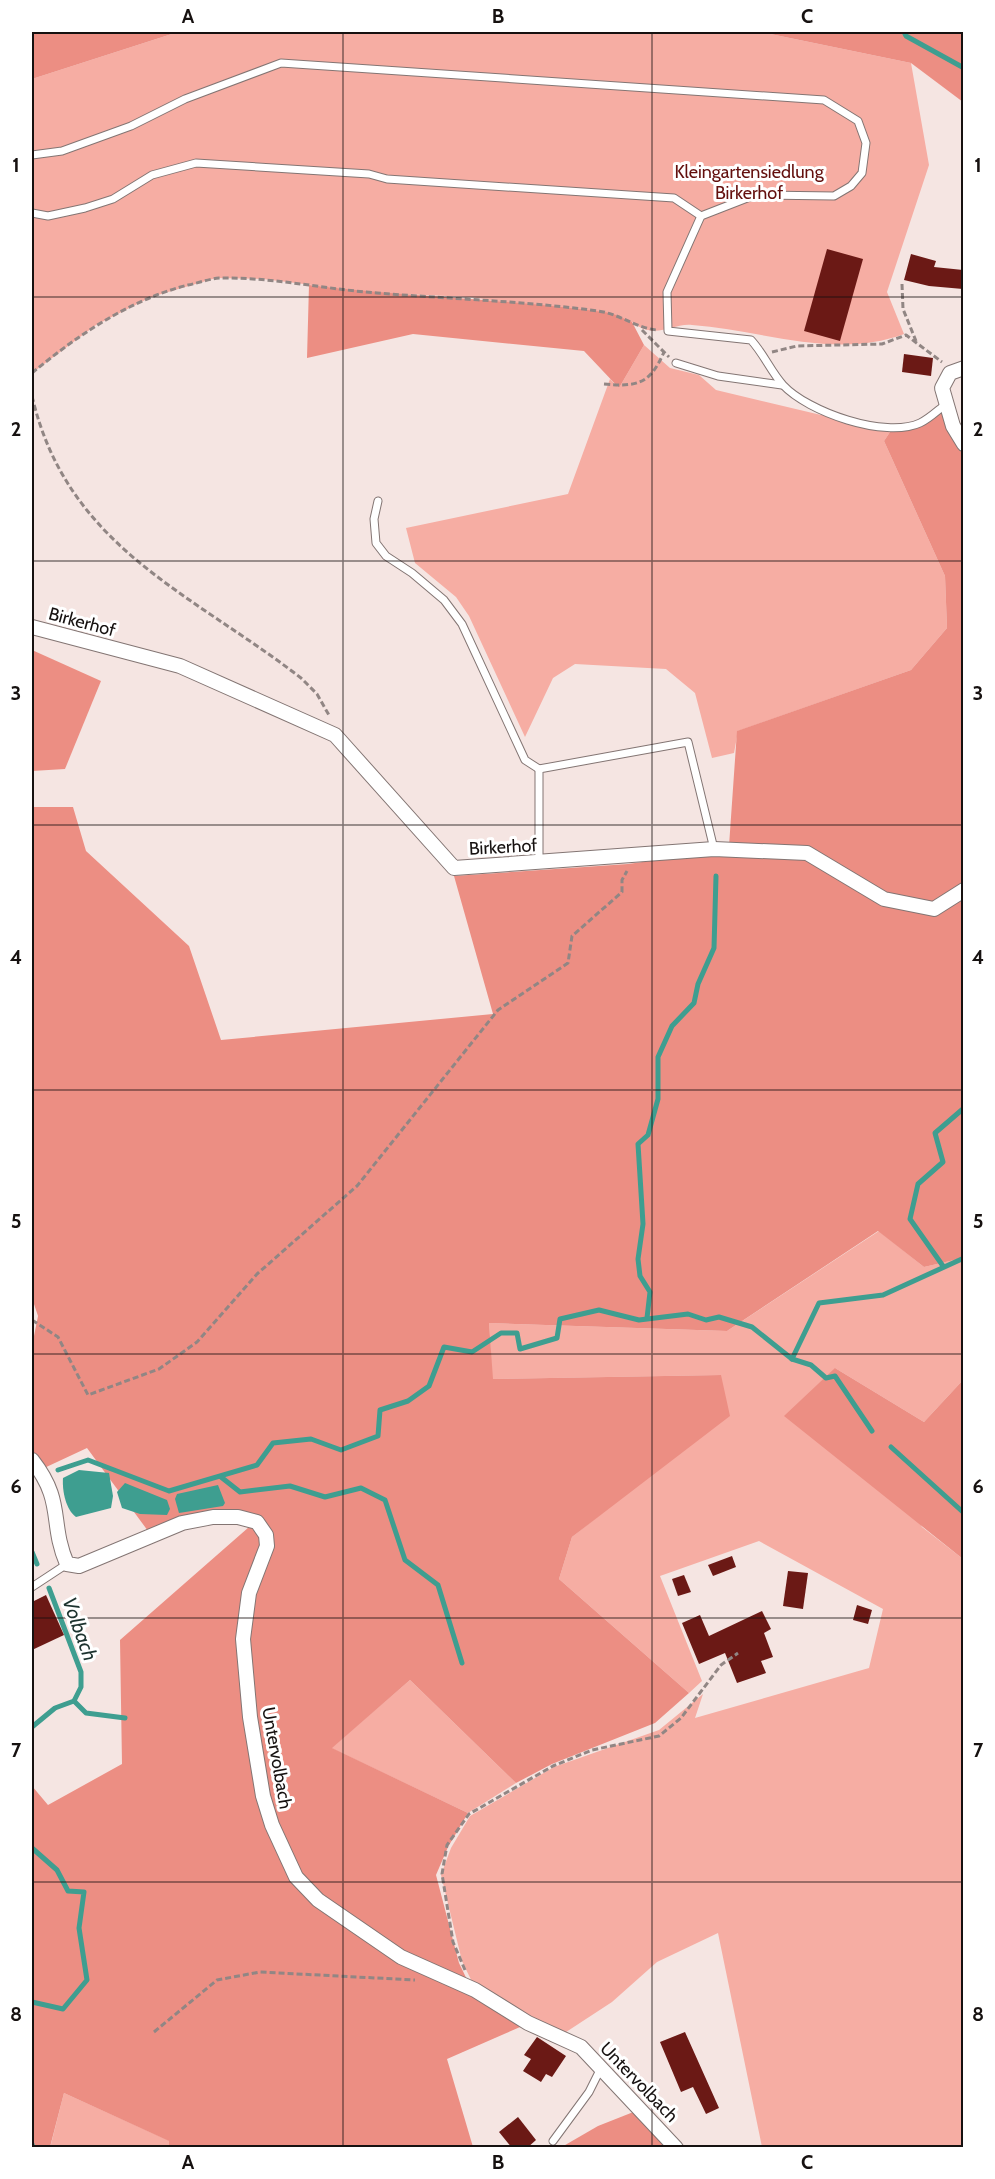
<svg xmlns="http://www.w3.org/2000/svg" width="995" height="2179" viewBox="0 0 995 2179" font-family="Cabin,sans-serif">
<rect width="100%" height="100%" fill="#f5e5e2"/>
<g fill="#f6ada3">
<path d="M178 32H761L911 63 929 165 887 292 904 334C835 360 762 330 692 325 671 323 656 341 632 322L471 297 377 293 263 279 216 278 151 297 96 325 32 373V79Z"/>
<polygon points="644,345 670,368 699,375 716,390 821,415 822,411 833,417 890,432 884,441 945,576 947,628 911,670 738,731 734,753 712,758 695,693 666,669 575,664 553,678 525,737 469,616 456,597 415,563 406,528 568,494 610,379 619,388"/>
<polygon points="879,1231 924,1267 963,1258 963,1380 924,1422 835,1368 922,1527 963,1559 963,2147 762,2147 718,1933 657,1962 612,2002 560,2036 475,1988 462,1961 441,1875 451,1848 470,1816 554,1767 659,1730 703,1694 695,1718 869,1668 883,1609 759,1541 660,1576 702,1681 689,1693 559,1579 572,1537 616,1502 721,1375 492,1379 489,1323 727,1331"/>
<polygon points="410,1680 516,1783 468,1813 331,1748"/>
<polygon points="64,2093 170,2141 169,2147 50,2148"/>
</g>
<g fill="#ec8e83">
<polygon points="32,32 178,32 32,79"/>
<polygon points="761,32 963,32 963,102 911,63"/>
<path d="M309 285C409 297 511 299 611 313L632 322 644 345 619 388 584 351 413 334 307 358Z"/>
<polygon points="944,408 951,428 964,451 963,886 934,905 884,895 808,849 729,846 737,731 911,670 947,628 945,576 884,441 890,432 920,425"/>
<polygon points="32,650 101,681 65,769 32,771"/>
<polygon points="32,807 73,807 86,851 189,946 221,1040 493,1014 454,876 628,864 714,852 807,857 882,903 935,912 963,895 963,1258 924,1267 878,1231 727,1331 489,1323 493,1379 721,1375 730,1416 572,1537 559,1579 689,1693 655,1723 552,1764 516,1783 410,1680 332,1748 468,1813 448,1847 436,1875 459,1963 473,1992 527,2024 447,2059 473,2147 169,2147 169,2141 64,2093 50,2147 32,2147 32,1786 48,1805 122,1764 120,1640 257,1520 240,1514 148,1531 87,1448 42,1469 32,1452 32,1346 38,1316 32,1298"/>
<polygon points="835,1368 924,1422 963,1380 963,1559 784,1416"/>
<polygon points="641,2109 674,2148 560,2148 598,2126"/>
</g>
<g fill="#3e9e90">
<path d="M79 1470 109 1473 113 1496 111 1508 76 1517C66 1510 62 1491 63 1478Z"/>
<polygon points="125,1483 167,1500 170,1509 167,1515 140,1514 122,1508 117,1492"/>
<polygon points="218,1485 225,1503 223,1506 179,1513 175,1499 177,1494"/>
</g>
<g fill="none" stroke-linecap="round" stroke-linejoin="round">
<g stroke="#3e9e90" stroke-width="5">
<polyline points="904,32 906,36 964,68"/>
<polyline points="943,1266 910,1219 918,1184 943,1162 935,1133 964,1108"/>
<polyline points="647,1318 650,1292 640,1276 638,1259 643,1224 638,1144 648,1135 658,1099 658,1057 672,1026 694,1003 698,984 714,948 716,876"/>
<polyline points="792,1359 811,1365 826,1378 835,1376 872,1431"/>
<polyline points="891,1447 964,1513"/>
<polyline points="58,1470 88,1460 169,1491 257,1465 273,1443 311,1439 341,1450 378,1436 380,1410 408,1401 429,1386 444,1347 472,1352 501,1333 517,1333 520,1349 557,1338 560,1319 599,1310 639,1320 688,1314 706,1320 719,1317 752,1327 792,1359 819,1303 883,1295 964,1258"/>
<polyline points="221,1477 240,1492 290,1486 325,1497 361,1488 385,1500 405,1560 438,1585 462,1663"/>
<polyline points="32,1552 37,1564"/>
<polyline points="74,1701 86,1713 125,1718"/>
<polyline points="32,1727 55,1708 74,1701 81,1687 81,1672 49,1588"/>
<polyline points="32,1848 57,1870 68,1891 84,1892 79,1928 87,1980 63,2009 32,2002"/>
<polyline points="32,2144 33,2148"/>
</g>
</g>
<g fill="#6b1915">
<polygon points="827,249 863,259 840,341 804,331"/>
<polygon points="911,254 936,261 934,267 963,270 963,289 929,286 904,280"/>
<polygon points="904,354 933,358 931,376 902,372"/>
<polygon points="732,1556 736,1567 713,1576 708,1565"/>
<polygon points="788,1571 808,1573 803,1609 783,1606"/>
<polygon points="684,1575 691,1592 678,1596 672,1579"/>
<polygon points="46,1595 64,1635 32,1650 32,1602"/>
<polygon points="857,1605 872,1610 868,1624 853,1620"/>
<polygon points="762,1611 771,1629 764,1633 773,1657 761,1661 766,1673 737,1683 725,1653 699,1664 682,1623 700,1615 709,1636"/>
<polygon points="685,2032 719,2108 706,2114 693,2087 681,2092 660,2042"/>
<polygon points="537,2037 566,2056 552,2077 546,2074 541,2082 523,2071 531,2059 524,2055"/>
<polygon points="518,2117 536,2140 527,2148 512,2148 499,2132"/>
</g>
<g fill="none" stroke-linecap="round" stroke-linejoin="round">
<defs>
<g id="service">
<path d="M32 155 62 151 131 126 185 99 281 63 824 100 858 121 866 143 862 173 851 186 834 196 755 195 701 216 667 292 668 331 751 340C764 354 771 372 783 385 808 412 885 439 920 423 929 419 938 410 946 404"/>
<polyline points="32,213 48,216 85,208 113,199 152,175 196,163 369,174 387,179 674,198 701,216"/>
<polyline points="676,363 718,376 782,385"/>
<polyline points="378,501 374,519 376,543 386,556 412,573 444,600 462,624 525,760 539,769"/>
<polyline points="539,863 539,769 688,742 714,849"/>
<polyline points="32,1587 67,1564"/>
<polyline points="553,2141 589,2092 601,2068"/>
</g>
<g id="minor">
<polyline points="964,368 950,373 942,388 953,426 964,444"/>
<polyline points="32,627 180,666 335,735 454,868 714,849 807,853 884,899 934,909 964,890"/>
<path d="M32 1460C65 1502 49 1522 67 1564L79 1566 182 1523 213 1517H238L257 1522 266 1535 267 1546 249 1593 243 1639 250 1717 263 1796 272 1825 296 1877 318 1900 401 1957 475 1990 528 2023 581 2047 676 2148"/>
</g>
</defs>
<use href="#service" stroke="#837573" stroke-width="9"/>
<use href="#minor" stroke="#837573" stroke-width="16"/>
<g stroke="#918684" stroke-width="3" stroke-dasharray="6 3" stroke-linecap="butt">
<polyline points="902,284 903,309 916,341"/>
<polyline points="642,330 669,357"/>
<polyline points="772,352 797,346 882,344 906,335 942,362"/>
<path d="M32 373C78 335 129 300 188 285 198 283 209 279 219 278 272 277 324 289 377 293 451 299 524 301 598 311 620 314 636 328 657 330"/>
<path d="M604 384C638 387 650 384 664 352"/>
<path d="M32 396C67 547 190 592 301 678L317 694 330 717"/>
<polyline points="32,1320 58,1337 88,1395 159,1369 197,1342 257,1274 357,1186 498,1010 568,963 572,936 622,892 622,880 627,871"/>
<polyline points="465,1970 453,1942 442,1874 447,1845 469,1814 553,1766 592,1750 659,1736 681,1718 721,1665 738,1653"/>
<polyline points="154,2032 217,1980 260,1972 415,1980"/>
</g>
<use href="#service" stroke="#fff" stroke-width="7"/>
<use href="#minor" stroke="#fff" stroke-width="14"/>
</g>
<path fill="none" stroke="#161110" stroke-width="1.5" stroke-opacity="0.55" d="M343 32V2148M652 32V2148M32 297H964M32 561H964M32 825H964M32 1090H964M32 1354H964M32 1618H964M32 1882H964"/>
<g text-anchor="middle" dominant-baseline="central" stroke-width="6" stroke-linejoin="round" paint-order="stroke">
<g font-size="18" fill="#630f0d" stroke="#fff">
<text x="749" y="172">Kleingartensiedlung<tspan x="749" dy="21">Birkerhof</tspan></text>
</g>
<g font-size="18" fill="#161110" stroke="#fff">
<text transform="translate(82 622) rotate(15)">Birkerhof</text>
<text transform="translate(503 847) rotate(-3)">Birkerhof</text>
<text transform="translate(277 1758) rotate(80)">Untervolbach</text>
<text transform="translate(639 2082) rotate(46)">Untervolbach</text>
</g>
<g font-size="20" font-style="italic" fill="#1c322e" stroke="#fff">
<text transform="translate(80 1629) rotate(70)">Volbach</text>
</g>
</g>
<rect width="995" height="2179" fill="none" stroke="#ffffff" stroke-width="66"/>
<rect x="33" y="33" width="929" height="2113" fill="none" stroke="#161110" stroke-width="2"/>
<g font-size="20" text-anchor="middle" font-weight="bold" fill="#161110">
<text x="188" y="23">A</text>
<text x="498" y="23">B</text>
<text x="807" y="23">C</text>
<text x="16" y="172">1</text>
<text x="978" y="172">1</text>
<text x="16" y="436">2</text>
<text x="978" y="436">2</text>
<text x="16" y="700">3</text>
<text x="978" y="700">3</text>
<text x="16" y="964">4</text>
<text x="978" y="964">4</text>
<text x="16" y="1228">5</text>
<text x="978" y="1228">5</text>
<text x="16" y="1493">6</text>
<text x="978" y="1493">6</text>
<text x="16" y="1757">7</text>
<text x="978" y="1757">7</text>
<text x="16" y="2021">8</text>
<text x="978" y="2021">8</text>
<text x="188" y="2169">A</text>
<text x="498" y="2169">B</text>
<text x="807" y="2169">C</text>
</g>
</svg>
